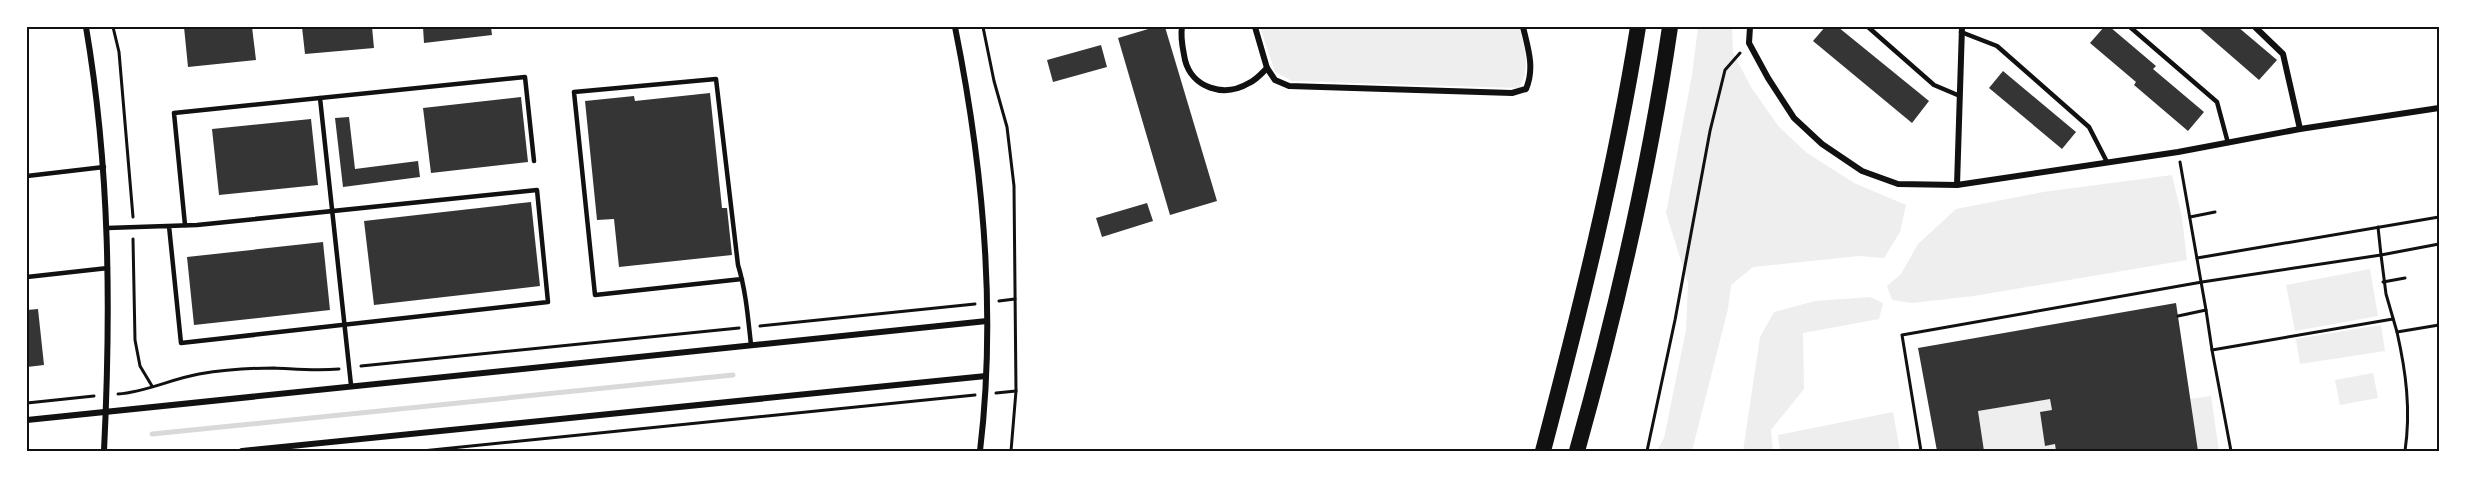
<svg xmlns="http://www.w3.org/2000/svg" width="2466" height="478" viewBox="0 0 2466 478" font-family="'Sofia Sans Condensed',sans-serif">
<rect width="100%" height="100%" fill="#fff"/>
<g fill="#eee">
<path d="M1260 27H1519C1525 48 1531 68 1519 88L1292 81 1275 72Z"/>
<polygon points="1698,27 1732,27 1733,53 1751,87 1779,127 1807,153 1854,183 1906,205 1900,232 1884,258 1859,256 1753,267 1731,285 1728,309 1692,451 1657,451 1664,438 1686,330 1688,283 1666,213 1692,75"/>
<polygon points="2172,175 2182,217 2187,260 1974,296 1912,303 1892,300 1887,286 1901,274 1918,244 1956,209 2043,192"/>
<polygon points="2370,269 2378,316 2295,331 2286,285"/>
<polygon points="1870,297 1883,303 1879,319 1803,333 1804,389 1771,430 1773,451 1743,451 1760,337 1774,312 1815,301"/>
<polygon points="2381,325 2385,351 2300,364 2296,339"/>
<polygon points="2373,373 2378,398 2340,405 2335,380"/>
<polygon points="2211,396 2219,451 2198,451 2190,399"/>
<polygon points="2050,399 2052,410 2040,413 2045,446 2055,444 2056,451 1984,451 1978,411"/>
<polygon points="1893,412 1900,451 1780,451 1778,435"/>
</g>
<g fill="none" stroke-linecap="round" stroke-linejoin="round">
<polyline stroke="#d9d9d9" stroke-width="5" points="152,434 733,375"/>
</g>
<g fill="#353535">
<polygon points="184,27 252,27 256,60 188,67"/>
<polygon points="302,27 372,27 374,48 305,54"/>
<polygon points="423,27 491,27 492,35 424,43"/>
<polygon points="1155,27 1165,27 1217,201 1170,215 1118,38"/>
<polygon points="1825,27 1838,27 1929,101 1912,123 1813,41"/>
<polygon points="2104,27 2110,27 2156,66 2153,69 2204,112 2188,131 2134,85 2136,82 2090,43"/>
<polygon points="2198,27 2238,27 2277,60 2259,80"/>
<polygon points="1101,45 1107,67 1053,82 1047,60"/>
<polygon points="2003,71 2076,132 2062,149 1989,88"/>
<polygon points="710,93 722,208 727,208 732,255 619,267 614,219 597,220 585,101 634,96 635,101"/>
<polygon points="521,97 528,162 431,173 423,108"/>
<polygon points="349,117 355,169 418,161 420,177 343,187 335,118"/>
<polygon points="311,119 318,185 219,195 212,129"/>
<polygon points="531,202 540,286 374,305 364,221"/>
<polygon points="1147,203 1153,221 1102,237 1096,218"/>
<polygon points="323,242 330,310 194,325 187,257"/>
<polygon points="2176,303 2198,451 2056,451 2055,444 2045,446 2040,412 2052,410 2050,399 1978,411 1984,451 1937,451 1918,348"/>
<polygon points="38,309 44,365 27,367 27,310"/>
</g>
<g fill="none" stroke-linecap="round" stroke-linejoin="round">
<g stroke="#111" stroke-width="3">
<polyline points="113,27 119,52 133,217"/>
<polyline points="983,27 994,81 1007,127 1014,186 1016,391 1011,451"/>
<polyline points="2180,162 2206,310"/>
<polyline points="2190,217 2215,212"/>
<polyline points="2378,227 2381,255 2439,244"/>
<polyline points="133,239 135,340 140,366 152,386"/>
<polyline points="2197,258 2439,217"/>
<polyline points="2383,282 2405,278"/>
<polyline points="999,301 1015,299"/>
<polyline points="2178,316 2206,310 2212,350 2393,319"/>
<polyline points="760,326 975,304"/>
<path d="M2397 332C2406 372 2411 410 2405 451"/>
<polyline points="2212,350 2231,451"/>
<polyline points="361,366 739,328"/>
<polyline points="996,393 1016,391"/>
<path d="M118 394C146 392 171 379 199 374 223 370 250 368 274 368 297 369 315 371 339 369"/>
<polyline points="27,403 94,396"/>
<polyline points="422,451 975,395"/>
<polyline points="1647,451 1675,320 1710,131 1725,70 1740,53"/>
<polyline points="1921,451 1902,335 2202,282 2381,255 2386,294 2397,332 2439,325"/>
</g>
<g stroke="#111" stroke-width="4.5">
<polyline points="1868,27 1934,85 1960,96"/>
<polyline points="2130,27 2217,102 2228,143"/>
<polyline points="1961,32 1997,46 2089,127 2107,162"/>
<polyline points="320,98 351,385"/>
<polyline points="27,176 104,167"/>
<polyline points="185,225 174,113 525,77 534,161"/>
<polyline points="107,228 197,225 537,190 548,302 181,343 169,226"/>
<polyline points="27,277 108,268"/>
<path d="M742 279 595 295 574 92 716 79 738 265C746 291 748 318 751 345"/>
</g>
<g stroke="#111" stroke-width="6">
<path d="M86 27C110 168 111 309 104 451"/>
<path d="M955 27C983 166 997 310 980 451"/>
<path d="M1182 27C1180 38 1183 49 1185 60 1192 88 1224 98 1249 83 1256 80 1262 73 1267 68"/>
<path d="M1255 27 1267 68 1275 80 1289 86 1512 93 1526 89C1535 68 1528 48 1523 27"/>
<polyline points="1750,27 1749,43 1768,78 1794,118 1822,144 1862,171 1898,184 1957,185 2178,152 2300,129 2439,108"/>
<polyline points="2255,27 2283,54 2300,129"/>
<polyline points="1957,185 1962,27"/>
<polyline points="27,420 987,321"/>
<polyline points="242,451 986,376"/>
</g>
<g stroke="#111" stroke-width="16">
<path d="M1543 451C1580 310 1615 171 1638 27"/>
<path d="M1577 451C1616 312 1649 170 1670 27"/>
</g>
</g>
<rect width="2466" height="478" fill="none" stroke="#ffffff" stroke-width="57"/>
<rect x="28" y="28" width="2410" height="422" fill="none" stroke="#111" stroke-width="2"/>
</svg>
